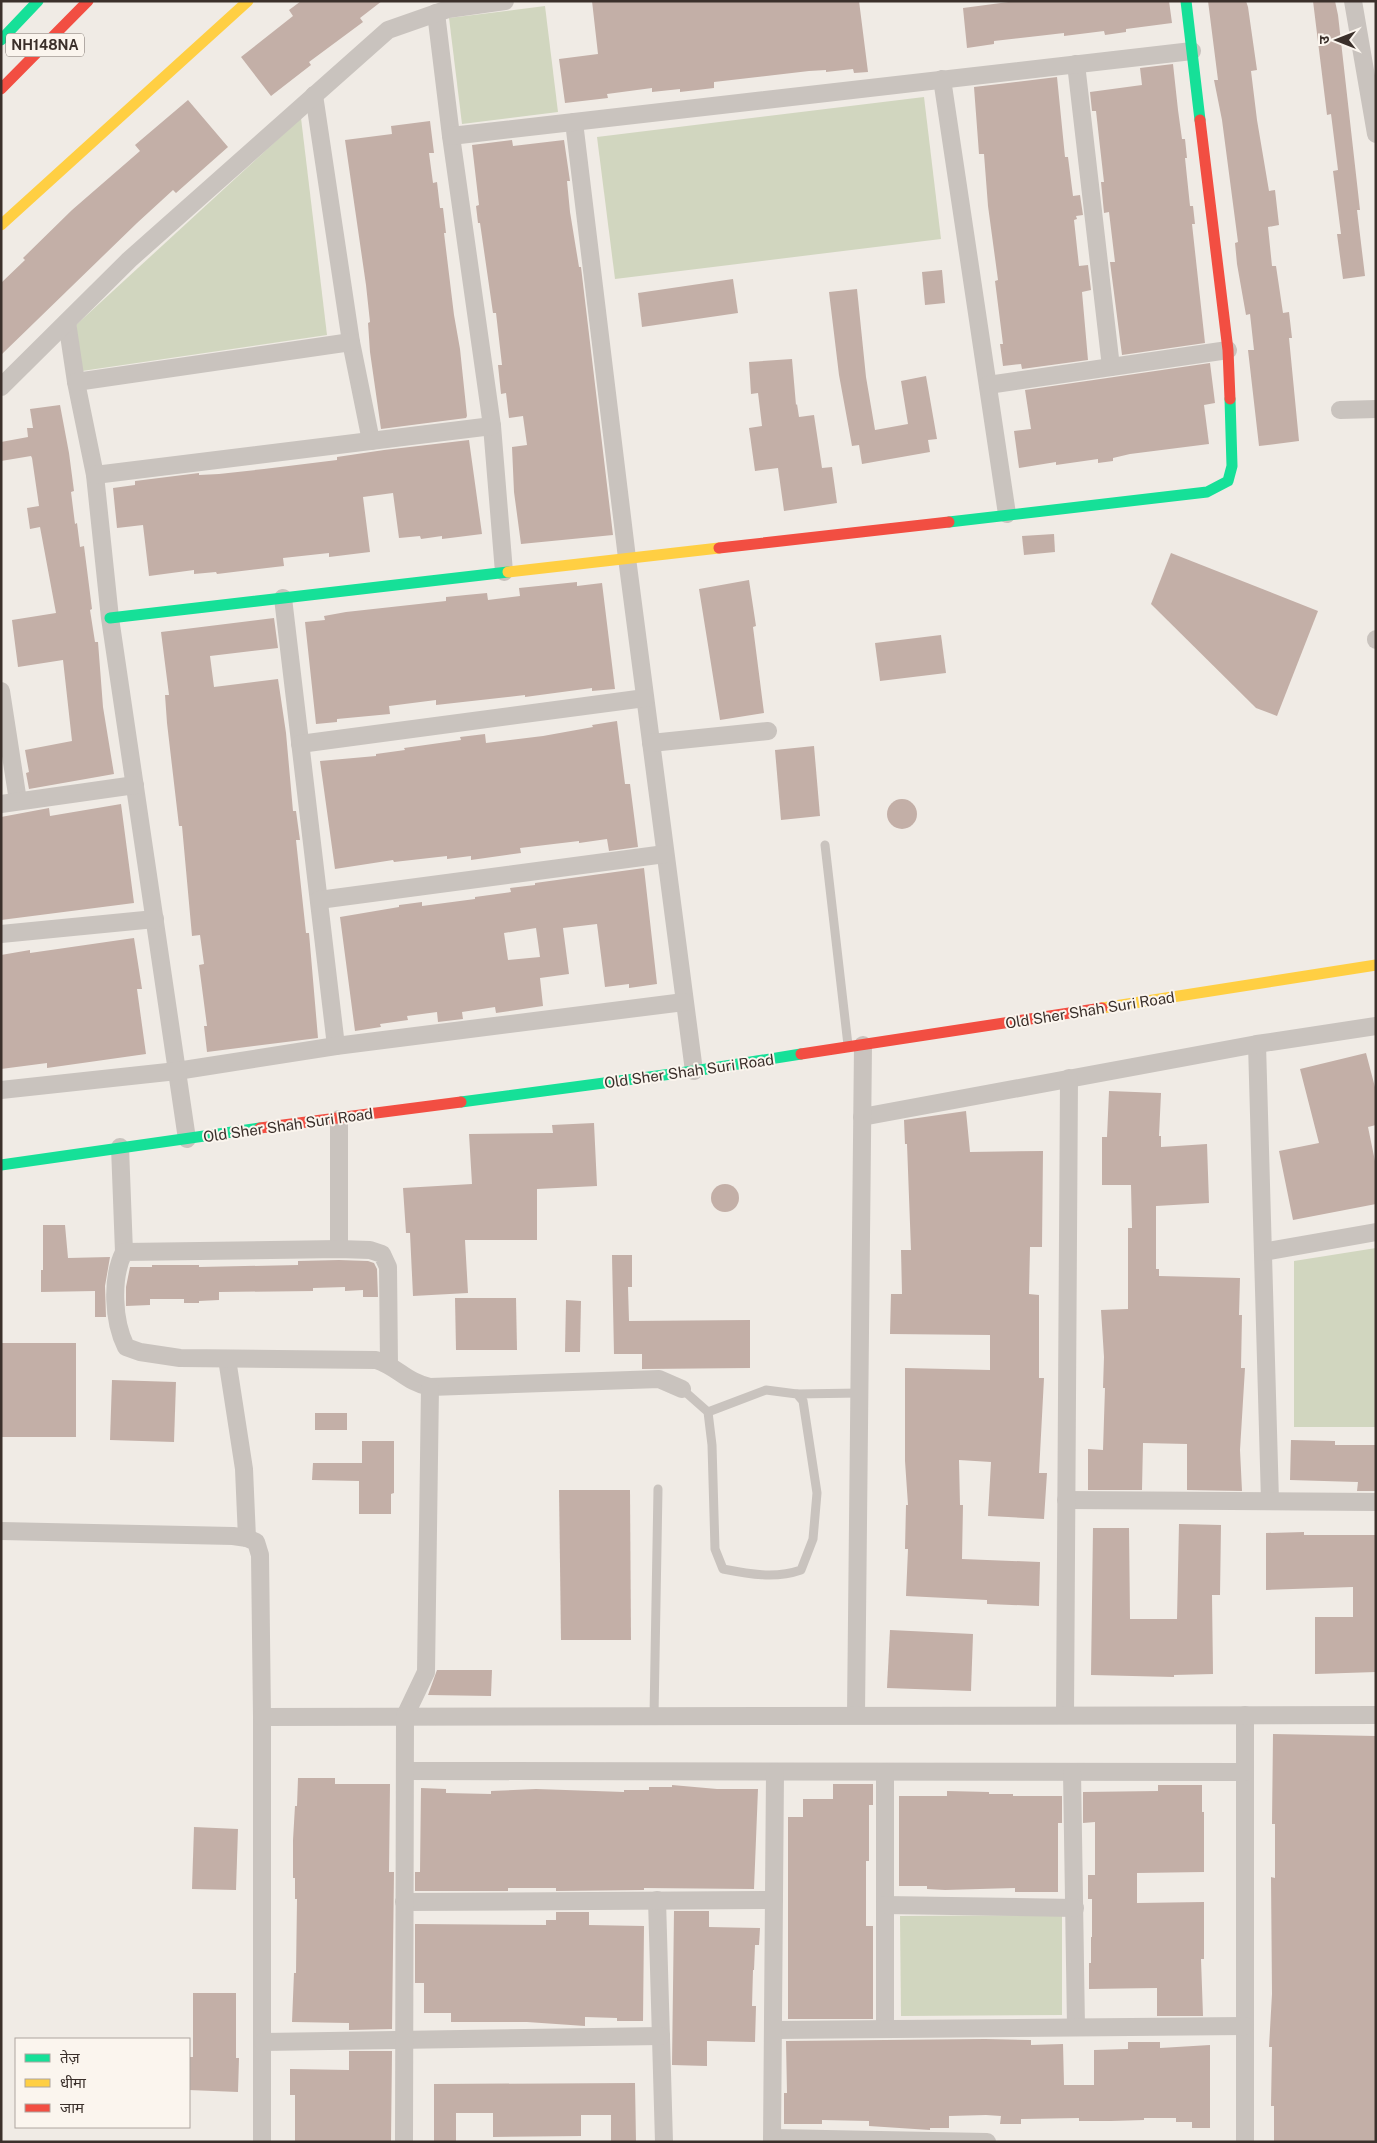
<svg xmlns="http://www.w3.org/2000/svg" width="1377" height="2143" viewBox="0 0 1377 2143" font-family="'Public Sans','Noto Sans Devanagari',sans-serif">
<rect width="100%" height="100%" fill="#f0ebe5"/>
<g fill="#d1d6bf">
<polygon points="545,6 558,112 462,124 449,18"/>
<polygon points="924,97 941,239 615,279 597,137"/>
<polygon points="301,118 327,335 82,371 76,325"/>
<polygon points="1376,1248 1376,1427 1294,1427 1294,1261"/>
<polygon points="1062,1915 1062,2015 901,2016 900,1916"/>
</g>
<g fill="#c3afa7" fill-rule="evenodd">
<polygon points="301,1 382,1 360,18 363,22 309,62 311,65 271,96 241,57 293,16 289,10"/>
<polygon points="592,1 859,1 868,72 854,73 853,69 826,72 826,70 809,71 714,82 714,88 680,92 680,89 652,92 652,88 607,94 608,98 565,103 559,59 598,54"/>
<polygon points="1016,1 1169,1 1172,23 1126,29 1126,32 1105,35 1104,31 1064,36 1064,33 1038,36 994,41 994,44 967,48 963,8"/>
<polygon points="1208,1 1246,1 1248,7 1257,70 1251,71 1257,120 1269,191 1275,190 1279,225 1268,227 1272,266 1276,266 1283,313 1289,312 1292,338 1289,338 1299,441 1259,446 1248,350 1254,350 1250,314 1246,315 1237,264 1235,243 1238,242 1222,120 1214,80 1218,80"/>
<polygon points="1313,1 1335,1 1338,15 1360,210 1357,210 1365,276 1343,279 1337,234 1341,234 1333,171 1338,170 1331,114 1327,115"/>
<polygon points="1173,64 1178,110 1182,139 1185,139 1187,158 1185,158 1190,206 1193,206 1195,224 1192,224 1205,343 1122,355 1110,262 1115,262 1109,212 1104,213 1101,182 1104,182 1100,147 1096,111 1092,111 1090,92 1142,85 1140,68"/>
<polygon points="1057,77 1065,157 1068,157 1073,196 1080,195 1083,215 1076,216 1077,219 1074,220 1079,266 1088,265 1091,290 1082,292 1088,360 1022,369 1021,364 1003,366 1000,344 1003,344 995,281 998,280 988,206 984,154 979,154 974,87"/>
<polygon points="188,100 228,147 176,193 173,190 137,223 1,355 1,283 25,260 23,258 72,210 140,151 135,145"/>
<polygon points="430,121 434,153 429,153 433,183 437,182 440,208 443,208 446,233 444,233 454,315 460,349 467,416 466,418 381,429 370,352 368,323 370,322 366,285 345,140 392,134 391,126"/>
<polygon points="512,140 513,146 564,140 570,181 567,181 570,212 579,267 581,267 613,535 521,544 514,492 512,447 527,445 523,416 509,418 506,393 501,394 498,365 502,365 496,313 493,313 480,223 478,223 476,206 479,205 472,145"/>
<polygon points="942,270 945,303 925,305 922,272"/>
<polygon points="733,279 738,313 642,327 638,293"/>
<polygon points="857,289 866,377 875,430 908,424 901,381 926,376 937,439 928,440 930,452 862,464 859,445 852,446 839,375 829,292"/>
<polygon points="792,359 796,405 797,404 799,417 814,415 822,468 832,467 837,503 784,511 778,468 755,471 749,428 762,426 758,393 751,394 749,362"/>
<polygon points="1210,363 1215,403 1204,405 1209,444 1130,454 1113,458 1113,461 1098,463 1098,459 1056,465 1056,462 1019,468 1014,431 1031,429 1025,390"/>
<polygon points="60,405 69,453 74,491 71,492 75,524 77,523 80,547 84,546 92,609 90,610 95,642 98,642 103,707 114,774 29,789 26,773 29,772 25,750 72,741 63,660 18,667 12,620 56,613 40,527 30,529 27,508 39,506 32,458 31,456 1,461 1,442 28,437 27,428 33,428 30,409"/>
<polygon points="469,440 482,534 442,539 442,536 421,539 420,536 399,538 393,493 363,497 370,552 329,557 329,553 283,558 284,566 217,574 216,572 194,574 194,570 149,576 143,525 117,528 113,488 135,485 135,481 199,473 199,475 219,474 264,469 337,460 337,457 384,450"/>
<polygon points="1054,534 1055,552 1024,555 1022,536"/>
<polygon points="1171,553 1318,611 1277,716 1256,708 1151,604"/>
<polygon points="749,580 756,626 753,627 764,713 720,720 699,589"/>
<polygon points="577,582 577,586 602,583 615,689 592,691 592,688 525,697 525,695 436,705 436,700 389,706 390,714 337,719 337,722 316,724 305,622 325,620 324,616 346,612 446,601 446,597 466,595 487,593 488,600 520,596 519,588"/>
<polygon points="274,618 278,648 210,656 214,687 278,679 286,733 293,811 296,811 300,840 296,840 306,933 309,933 318,1038 207,1052 204,1026 207,1026 199,965 204,964 200,935 192,936 182,826 179,826 167,723 165,695 169,695 161,632"/>
<polygon points="941,635 946,673 880,681 875,643"/>
<polygon points="617,721 625,784 630,784 638,847 609,851 607,839 579,843 579,841 520,848 521,853 471,860 471,856 447,859 447,856 394,862 393,860 335,869 320,761 376,756 376,754 405,750 404,748 461,740 460,737 485,734 486,743 543,736 593,727 592,725"/>
<polygon points="814,746 820,816 781,820 775,750"/>
<circle cx="902" cy="814" r="15"/>
<polygon points="121,804 134,903 1,920 1,817 49,808 50,816"/>
<path d="M644 868 657 984 629 988V984L605 987 597 924 563 928 569 974 540 978 543 1006 496 1013 495 1007 462 1012 463 1019 438 1022 437 1012 407 1016 408 1020 380 1024 381 1027 355 1031 340 917 399 907V905L422 902V906L475 899V897L511 892 510 888 535 885V883ZM536 928 540 957 508 960 504 933Z"/>
<polygon points="134,938 142,989 137,989 146,1054 47,1068 47,1063 1,1069 1,955 30,950 30,953"/>
<polygon points="1366,1053 1376,1091 1376,1125 1368,1127 1376,1166 1376,1204 1293,1220 1279,1151 1319,1143 1300,1069"/>
<polygon points="1109,1091 1161,1093 1159,1136 1161,1136 1161,1147 1207,1144 1209,1203 1156,1206 1156,1269 1159,1269 1159,1276 1240,1278 1239,1315 1242,1315 1241,1368 1245,1368 1240,1450 1242,1491 1187,1490 1187,1444 1143,1443 1142,1490 1088,1490 1088,1449 1103,1450 1105,1388 1103,1388 1104,1357 1101,1310 1128,1309 1128,1228 1132,1228 1131,1185 1102,1185 1102,1137 1107,1137"/>
<polygon points="966,1111 970,1152 1043,1151 1042,1247 1030,1247 1029,1294 1039,1295 1039,1378 1044,1378 1039,1473 1047,1473 1044,1519 988,1516 991,1462 959,1460 960,1505 963,1505 962,1559 1040,1562 1039,1606 987,1604 987,1600 906,1596 908,1549 905,1549 906,1505 908,1505 905,1461 905,1368 990,1370 990,1335 890,1334 891,1294 902,1294 901,1250 911,1250 907,1144 905,1144 904,1120"/>
<polygon points="594,1123 597,1186 537,1189 537,1240 465,1240 468,1293 413,1296 410,1233 406,1233 403,1188 472,1184 469,1134 553,1133 552,1125"/>
<circle cx="725" cy="1198" r="14"/>
<polygon points="43,1225 65,1225 68,1258 110,1257 105,1286 106,1317 95,1317 95,1291 41,1292 41,1270 43,1270"/>
<polygon points="612,1255 632,1255 632,1287 628,1287 629,1321 750,1320 750,1368 642,1369 642,1354 614,1354"/>
<polygon points="339,1260 368,1261 374,1263 377,1269 378,1297 363,1297 363,1290 345,1291 345,1287 313,1288 313,1291 219,1292 219,1300 199,1301 199,1303 184,1303 184,1299 150,1299 150,1305 126,1306 126,1287 130,1267 152,1267 152,1265 199,1265 199,1267 298,1265 298,1261"/>
<polygon points="455,1298 516,1298 517,1350 456,1350"/>
<polygon points="566,1300 581,1301 580,1352 565,1352"/>
<rect x="1" y="1343" width="75" height="94"/>
<polygon points="112,1380 176,1382 174,1442 110,1440"/>
<rect x="315" y="1413" width="32" height="17"/>
<polygon points="1291,1440 1335,1441 1335,1445 1376,1445 1376,1491 1357,1491 1358,1482 1290,1480"/>
<polygon points="362,1441 394,1441 394,1493 391,1494 391,1514 359,1514 359,1481 312,1480 313,1463 362,1463"/>
<polygon points="559,1490 630,1490 631,1640 561,1640"/>
<polygon points="1179,1524 1221,1525 1220,1595 1212,1595 1213,1674 1174,1675 1174,1677 1091,1675 1093,1528 1129,1528 1130,1619 1177,1619"/>
<polygon points="1304,1532 1304,1535 1376,1535 1376,1672 1315,1674 1315,1617 1353,1617 1353,1587 1266,1590 1266,1533"/>
<polygon points="890,1630 973,1634 971,1691 887,1688"/>
<polygon points="437,1670 492,1670 491,1696 428,1695"/>
<polygon points="1273,1734 1376,1736 1376,2142 1274,2142 1274,2106 1271,2106 1272,2047 1269,2047 1272,1994 1271,1877 1275,1878 1275,1824 1272,1824"/>
<polygon points="298,1778 335,1778 335,1784 390,1784 389,1872 394,1872 392,2029 349,2030 349,2023 292,2022 294,1973 296,1973 297,1899 295,1899 295,1878 293,1878 293,1840 295,1806 297,1806"/>
<polygon points="833,1784 873,1784 873,1805 869,1805 869,1861 866,1861 866,1926 873,1926 873,2019 788,2019 788,1817 803,1817 803,1799 833,1799"/>
<polygon points="672,1785 717,1789 758,1789 754,1889 644,1888 644,1890 556,1891 556,1888 508,1888 508,1891 415,1891 415,1872 420,1872 421,1788 446,1789 446,1793 491,1794 491,1791 536,1789 624,1792 624,1790 649,1790 649,1787 672,1787"/>
<polygon points="1158,1785 1202,1785 1202,1812 1204,1812 1204,1872 1137,1873 1137,1903 1204,1902 1204,1959 1201,1959 1203,2016 1157,2016 1157,1988 1089,1989 1089,1963 1091,1963 1091,1937 1092,1937 1092,1899 1088,1899 1088,1875 1095,1875 1095,1822 1083,1823 1083,1792 1158,1791"/>
<polygon points="947,1791 989,1792 989,1794 1013,1794 1013,1796 1062,1796 1062,1823 1058,1823 1058,1892 1015,1892 1015,1888 945,1890 927,1889 927,1886 899,1886 899,1796 947,1796"/>
<polygon points="194,1827 238,1829 236,1890 192,1889"/>
<polygon points="674,1911 709,1911 709,1927 760,1928 759,1945 755,1945 754,1970 753,1970 752,2006 756,2006 755,2042 707,2041 707,2066 672,2065"/>
<polygon points="556,1912 589,1912 589,1925 644,1926 643,2021 617,2021 617,2018 585,2017 585,2026 527,2022 451,2022 451,2013 424,2013 424,1983 415,1983 415,1924 546,1925 546,1920 556,1920"/>
<polygon points="193,1993 236,1993 236,2058 239,2058 238,2092 189,2090 189,2057 193,2057"/>
<polygon points="985,2039 1031,2040 1031,2045 1063,2044 1064,2085 1094,2085 1094,2050 1128,2049 1128,2042 1160,2042 1160,2048 1210,2045 1210,2128 1192,2128 1192,2122 1176,2122 1176,2118 1144,2118 1144,2120 1111,2121 1079,2121 1079,2118 1021,2119 1021,2124 1000,2124 1001,2116 986,2115 949,2116 949,2128 930,2128 930,2130 869,2126 869,2121 822,2120 822,2124 784,2124 784,2093 787,2093 786,2041"/>
<polygon points="349,2051 392,2051 391,2142 295,2142 295,2095 290,2095 290,2069 349,2070"/>
<polygon points="635,2083 636,2142 611,2142 611,2115 581,2115 581,2136 493,2137 493,2113 456,2113 456,2142 434,2142 434,2084"/>
</g>
<g fill="none" stroke-linecap="round" stroke-linejoin="round">
<g stroke="#c9c3be" stroke-width="9">
<polyline points="825,845 848,1045"/>
<path d="M682 1389 708 1412 712 1445 715 1549 723 1569C749 1574 775 1579 801 1570L813 1539 817 1493 803 1401 797 1394 766 1390 708 1412"/>
<polyline points="797,1394 859,1393"/>
<polyline points="654,1716 658,1489"/>
</g>
<g stroke="#c9c3be" stroke-width="18">
<polyline points="1353,1 1376,134"/>
<polyline points="436,13 451,136 492,426 504,572"/>
<polyline points="1076,64 1111,367"/>
<polyline points="942,79 1007,514"/>
<polyline points="314,95 351,342 371,441"/>
<polyline points="574,122 627,558 694,1071"/>
<polyline points="451,136 1192,51"/>
<polyline points="67,322 76,382 95,475 110,618 187,1139"/>
<polyline points="76,382 351,342"/>
<polyline points="988,385 1228,350"/>
<polyline points="1,387 129,260 388,30 448,9 505,1"/>
<polyline points="1340,410 1376,409"/>
<polyline points="95,475 492,426"/>
<polyline points="283,598 336,1046"/>
<polyline points="1376,639 1376,640"/>
<polyline points="1,691 18,801"/>
<polyline points="651,743 768,731"/>
<polyline points="300,744 645,698"/>
<polyline points="1,804 135,785"/>
<polyline points="319,900 665,854"/>
<polyline points="1,934 155,919"/>
<polyline points="1257,1044 1270,1501"/>
<polyline points="1,1090 177,1071 336,1046 684,1002"/>
<polyline points="862,1117 1257,1044 1376,1026"/>
<polyline points="339,1119 339,1249"/>
<polyline points="120,1147 124,1252"/>
<polyline points="1263,1252 1376,1232"/>
<polyline points="227,1359 244,1469 247,1538"/>
<path d="M389 1364 388 1267 382 1254 370 1250 339 1249 124 1252C111 1278 113 1321 126 1347L140 1352 180 1358 376 1360C398 1367 406 1382 430 1387L659 1379 682 1389"/>
<polyline points="1066,1500 1376,1502"/>
<polyline points="1,1531 233,1536 247,1538 256,1542 260,1555 262,1717 262,2142"/>
<polyline points="856,1715 863,1045"/>
<polyline points="1065,1715 1069,1078"/>
<polyline points="1245,1715 1245,2142"/>
<polyline points="262,1717 1376,1715"/>
<polyline points="405,1771 1245,1772"/>
<polyline points="885,1772 885,2029"/>
<polyline points="1072,1772 1076,2027"/>
<polyline points="657,1900 664,2142"/>
<polyline points="404,1902 774,1900"/>
<polyline points="885,1905 1075,1908"/>
<polyline points="773,2030 1245,2026"/>
<polyline points="263,2042 661,2036"/>
<polyline points="772,2138 987,2142"/>
<polyline points="404,2142 405,1716 426,1672 430,1387"/>
<polyline points="772,2142 775,1772"/>
</g>
<g stroke="#16e098" stroke-width="11">
<polyline points="1186,1 1200,120"/>
<polyline points="1,40 38,1"/>
<polyline points="949,522 1207,492 1228,481 1232,466 1230,399"/>
<polyline points="110,618 508,572"/>
<polyline points="461,1102 694,1071 801,1054"/>
<polyline points="1,1165 260,1128"/>
</g>
<g stroke="#ffcf43" stroke-width="11">
<polyline points="1,225 248,1"/>
<polyline points="508,572 719,548"/>
<polyline points="1102,1008 1376,965"/>
</g>
<g stroke="#f24e42" stroke-width="11">
<polyline points="1,89 88,1"/>
<polyline points="1200,120 1228,350 1230,399"/>
<polyline points="719,548 949,522"/>
<polyline points="801,1054 1102,1008"/>
<polyline points="260,1128 461,1102"/>
</g>
</g>
<g text-anchor="middle" dominant-baseline="central" stroke-width="4" stroke-linejoin="round" paint-order="stroke">
<rect fill="#fbf5ee" stroke="#756b66" stroke-width="1" x="6" y="33.5" width="78" height="23" rx="4"/>
<g font-size="14" font-weight="bold" fill="#3b302b">
<text x="45" y="45">NH148NA</text>
</g>
<g font-size="15" fill="#3b302b" stroke="#fbf5ee">
<text transform="translate(1090 1010) rotate(-9)">Old Sher Shah Suri Road</text>
<text transform="translate(689 1071) rotate(-8)">Old Sher Shah Suri Road</text>
<text transform="translate(288 1125) rotate(-8)">Old Sher Shah Suri Road</text>
</g>
</g>
<rect width="1377" height="2143" fill="none" stroke="#3b302b" stroke-width="5"/>
<rect x="15" y="2038" width="175" height="90" fill="#fbf5ee" stroke="#aea6a0"/>
<rect x="25" y="2054" width="25" height="8" fill="#16e098" stroke="#aea6a0"/>
<text x="60" y="2063" font-size="15" fill="#3b302b">तेज़</text>
<rect x="25" y="2079" width="25" height="8" fill="#ffcf43" stroke="#aea6a0"/>
<text x="60" y="2088" font-size="15" fill="#3b302b">धीमा</text>
<rect x="25" y="2104" width="25" height="8" fill="#f24e42" stroke="#aea6a0"/>
<text x="60" y="2113" font-size="15" fill="#3b302b">जाम</text>
<g transform="translate(1337 40) rotate(270)" stroke="#fbf5ee" stroke-width="4" paint-order="stroke">
<path d="M0-4L9 19L0 12L-9 19Z" fill="#3b302b"/>
<text y="-8" font-size="14" font-weight="bold" text-anchor="middle" fill="#3b302b">उ</text>
</g>
</svg>
